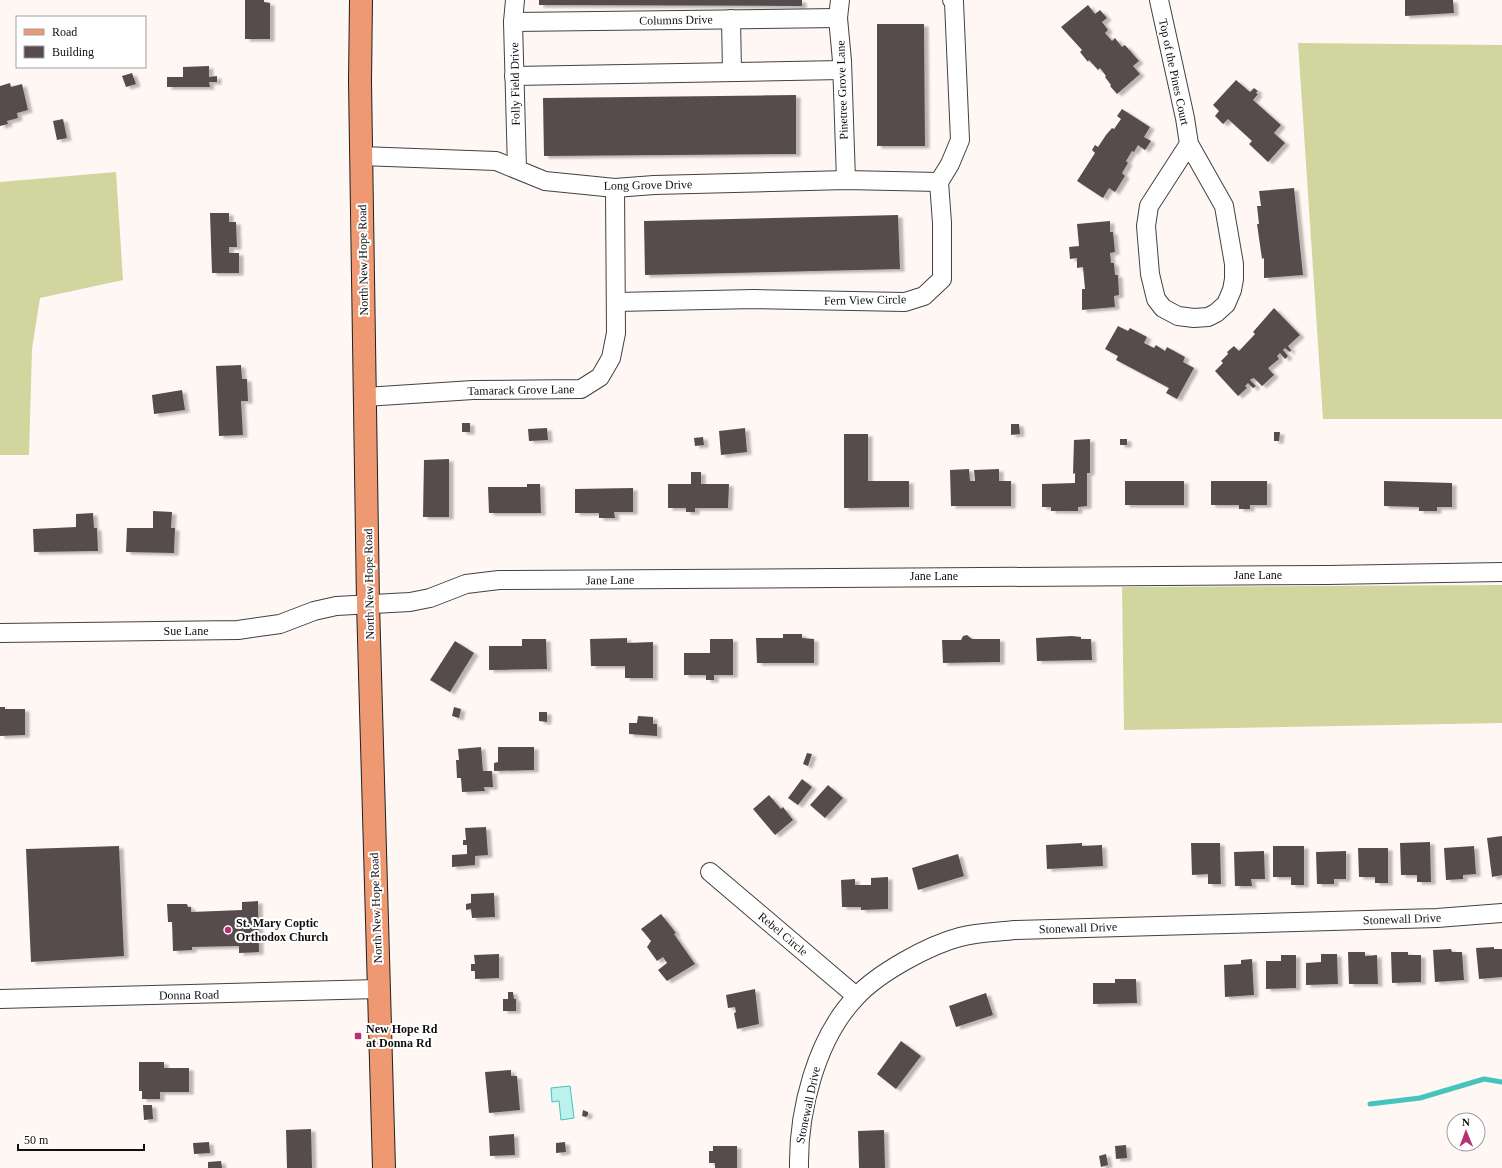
<svg xmlns="http://www.w3.org/2000/svg" width="1502" height="1168" viewBox="0 0 1502 1168" font-family="'Times New Roman',serif">
<defs>
<filter id="shadow"><feDropShadow dx="4.5" dy="2.5" stdDeviation="1" flood-color="#0004"/></filter>
</defs>
<rect width="100%" height="100%" fill="#fef7f3"/>
<g fill="#d1d69e">
<polygon points="1298,43 1502,45 1502,419 1323,419"/>
<polygon points="116,172 123,280 40,298 32,349 29,455 0,455 0,182"/>
<polygon points="1502,585 1502,723 1124,730 1122,587"/>
</g>
<polygon fill="#bbf2ee" stroke="#47c3bd" points="570,1086 574,1118 561,1120 559,1101 552,1102 551,1088"/>
<g fill="none" stroke-linecap="round" stroke-linejoin="round">
<polyline stroke="#47c3bd" stroke-width="5" points="1370,1104 1420,1098 1484,1079 1502,1082"/>
</g>
<g fill="#574c4d" filter="url(#shadow)">
<polygon points="245,0 264,0 264,2 270,3 270,39 245,39"/>
<polygon points="539,0 802,0 802,6 539,5"/>
<polygon points="1405,0 1453,0 1454,13 1405,16"/>
<polygon points="1088,5 1095,14 1100,10 1107,18 1102,22 1108,30 1105,33 1112,41 1115,38 1122,47 1125,45 1139,61 1133,66 1140,74 1117,94 1110,86 1111,85 1105,77 1106,76 1100,68 1098,70 1089,60 1088,62 1080,52 1082,50 1061,27"/>
<polygon points="877,24 924,24 925,146 877,146"/>
<polygon points="209,66 209,77 217,76 217,82 209,82 210,87 167,87 167,77 183,77 183,67"/>
<polygon points="132,73 136,84 126,87 122,76"/>
<polygon points="1236,80 1250,92 1254,88 1258,91 1256,93 1258,94 1253,100 1281,125 1274,133 1285,143 1268,162 1249,144 1252,141 1228,119 1223,124 1215,116 1219,111 1213,105"/>
<polygon points="10,83 11,87 22,84 28,110 17,113 18,118 7,121 8,124 0,126 0,86"/>
<polygon points="796,95 796,154 544,156 543,98"/>
<polygon points="1122,109 1150,127 1144,137 1151,141 1145,150 1138,145 1134,152 1132,151 1126,161 1128,163 1122,173 1125,176 1115,192 1109,188 1103,198 1077,181 1095,153 1092,150 1095,145 1098,147 1106,135 1112,128 1114,129 1121,119 1117,116"/>
<polygon points="63,119 67,138 57,140 53,121"/>
<polygon points="1294,188 1303,275 1264,278 1264,258 1262,259 1257,224 1259,224 1257,206 1261,206 1259,191"/>
<polygon points="210,213 229,213 229,222 236,222 237,247 229,247 229,253 239,253 239,273 212,273"/>
<polygon points="898,215 900,269 645,275 644,221"/>
<polygon points="1110,221 1110,232 1113,232 1115,252 1110,253 1111,263 1114,263 1115,275 1118,275 1119,295 1114,296 1115,307 1082,310 1082,289 1085,289 1083,267 1077,268 1077,258 1070,259 1069,247 1079,246 1077,224"/>
<polygon points="1274,308 1300,335 1288,346 1291,350 1290,352 1285,348 1283,350 1288,356 1285,359 1280,353 1277,356 1279,359 1268,368 1274,375 1262,386 1254,378 1251,379 1250,380 1256,386 1253,388 1248,383 1245,386 1247,388 1238,396 1215,371 1223,363 1221,361 1228,354 1227,352 1234,346 1239,351 1255,334 1253,332"/>
<polygon points="1118,326 1128,331 1130,328 1147,337 1144,343 1154,348 1156,345 1165,351 1167,347 1185,357 1183,362 1194,368 1177,399 1166,393 1169,388 1116,360 1118,356 1105,349"/>
<polygon points="241,365 242,379 247,379 248,401 241,401 243,435 219,436 216,366"/>
<polygon points="182,390 185,410 154,414 152,395"/>
<rect x="462" y="423" width="8" height="9"/>
<polygon points="1011,424 1019,424 1020,434 1011,435"/>
<polygon points="547,428 548,440 529,441 528,429"/>
<polygon points="745,428 747,452 721,455 719,431"/>
<polygon points="1274,432 1280,432 1279,441 1274,441"/>
<polygon points="844,434 868,434 868,481 909,481 909,507 844,508"/>
<polygon points="703,437 704,445 695,446 694,438"/>
<polygon points="1090,439 1090,473 1087,473 1087,506 1078,507 1078,511 1051,511 1051,507 1042,507 1042,484 1075,483 1075,473 1073,474 1074,440"/>
<rect x="1120" y="439" width="7" height="6"/>
<polygon points="449,459 449,517 423,517 424,460"/>
<polygon points="969,469 970,481 975,481 974,470 999,469 999,481 1011,481 1011,506 951,506 950,470"/>
<polygon points="691,472 701,472 701,484 729,484 728,508 695,508 695,512 686,512 686,508 668,508 668,484 691,484"/>
<rect x="1125" y="481" width="59" height="24"/>
<polygon points="1211,481 1267,481 1267,505 1250,505 1250,509 1239,509 1239,505 1211,505"/>
<polygon points="1384,481 1452,483 1452,507 1437,507 1437,511 1419,511 1419,507 1384,506"/>
<polygon points="527,484 540,484 541,513 489,513 488,487 527,487"/>
<polygon points="633,488 633,512 614,512 615,518 599,518 599,513 575,513 575,489"/>
<polygon points="153,511 172,512 171,528 175,528 174,553 126,552 127,528 153,528"/>
<polygon points="93,513 94,528 97,528 98,551 34,552 33,529 76,527 76,514"/>
<polygon points="783,634 802,634 802,638 814,639 814,663 757,663 756,638 783,638"/>
<polygon points="967,635 972,639 1000,639 1000,662 943,663 942,640 961,640 963,636"/>
<polygon points="1072,636 1081,637 1081,639 1091,639 1092,660 1037,661 1036,638"/>
<polygon points="627,638 627,643 653,642 653,678 625,678 625,666 591,666 590,639"/>
<polygon points="522,639 546,639 547,669 489,670 489,646 522,646"/>
<polygon points="710,639 733,639 733,675 714,675 714,680 706,680 706,675 684,675 684,653 710,653"/>
<polygon points="455,641 474,653 450,692 430,680"/>
<polygon points="0,707 5,707 5,709 25,709 25,735 0,736"/>
<polygon points="454,707 461,709 459,718 452,716"/>
<polygon points="539,712 547,712 547,722 539,721"/>
<polygon points="638,716 653,717 653,724 657,724 657,736 629,734 629,723 637,723"/>
<polygon points="481,747 483,771 492,771 493,787 484,787 485,791 462,792 461,778 457,778 456,760 459,760 458,749"/>
<polygon points="498,747 534,747 534,770 494,771 494,763 498,762"/>
<polygon points="807,753 812,754 808,766 803,764"/>
<polygon points="802,779 812,787 798,805 788,798"/>
<polygon points="828,785 843,798 825,818 810,805"/>
<polygon points="769,795 781,809 783,807 793,820 775,835 753,809"/>
<polygon points="486,827 488,855 475,856 475,865 452,867 452,855 467,854 467,845 463,845 463,840 466,840 465,828"/>
<polygon points="1502,836 1502,875 1492,877 1487,838"/>
<polygon points="1430,842 1431,882 1417,882 1417,875 1401,875 1400,843"/>
<polygon points="1082,843 1082,846 1102,845 1103,866 1047,869 1046,845"/>
<polygon points="1191,843 1220,843 1221,884 1208,884 1208,874 1192,875"/>
<polygon points="119,846 124,956 31,962 26,849"/>
<polygon points="1273,846 1304,846 1304,885 1291,885 1291,877 1273,877"/>
<polygon points="1474,846 1476,874 1463,875 1463,879 1446,880 1444,848"/>
<polygon points="1358,848 1388,848 1388,883 1375,883 1375,877 1359,877"/>
<polygon points="1264,851 1265,879 1251,879 1252,886 1235,886 1234,852"/>
<polygon points="1346,851 1346,879 1334,879 1334,884 1317,884 1316,852"/>
<polygon points="958,854 964,876 918,890 912,868"/>
<polygon points="888,877 888,909 861,910 861,907 842,907 841,880 855,879 855,885 871,885 871,878"/>
<polygon points="494,893 495,917 472,918 471,909 466,910 466,904 471,903 471,894"/>
<polygon points="258,901 259,952 239,953 239,946 192,947 192,950 173,951 172,922 168,922 167,904 187,904 188,907 191,907 191,912 242,910 242,902"/>
<polygon points="661,914 676,933 674,934 695,964 667,981 658,970 667,963 663,957 657,961 647,947 651,941 641,929"/>
<polygon points="1494,947 1494,949 1502,949 1502,977 1479,979 1476,948"/>
<polygon points="1451,949 1452,952 1462,952 1464,980 1435,982 1433,950"/>
<polygon points="1348,952 1365,952 1365,956 1377,955 1378,984 1349,984"/>
<polygon points="1391,952 1408,952 1408,955 1421,955 1421,982 1392,983"/>
<polygon points="499,954 499,978 475,979 475,971 471,971 471,964 475,964 474,955"/>
<polygon points="1321,954 1337,954 1338,984 1306,985 1306,963 1321,962"/>
<polygon points="1281,955 1296,955 1296,988 1266,989 1266,961 1281,961"/>
<polygon points="1252,959 1254,995 1225,997 1224,965 1241,964 1241,960"/>
<polygon points="1115,979 1136,979 1137,1003 1093,1004 1093,983 1115,983"/>
<polygon points="755,989 759,1024 737,1029 734,1013 736,1012 735,1007 728,1008 726,995"/>
<polygon points="508,992 513,992 514,999 516,999 516,1011 503,1011 503,999 508,999"/>
<polygon points="986,993 993,1015 956,1027 949,1006"/>
<polygon points="901,1041 921,1056 896,1089 877,1074"/>
<polygon points="139,1062 164,1062 164,1068 189,1068 189,1092 160,1092 160,1099 142,1099 142,1091 139,1091"/>
<polygon points="511,1070 511,1076 517,1076 520,1110 489,1113 485,1072"/>
<polygon points="143,1105 152,1105 153,1119 144,1120"/>
<polygon points="583,1110 588,1112 588,1115 586,1117 582,1116"/>
<polygon points="311,1129 312,1168 287,1168 286,1130"/>
<polygon points="884,1130 885,1168 859,1168 858,1131"/>
<polygon points="514,1134 515,1155 490,1156 489,1136"/>
<polygon points="209,1142 210,1153 194,1154 193,1143"/>
<polygon points="565,1142 566,1152 556,1153 556,1143"/>
<polygon points="1126,1145 1127,1158 1116,1159 1115,1146"/>
<polygon points="713,1146 737,1146 737,1168 715,1168 715,1163 709,1163 709,1151 713,1151"/>
<polygon points="1106,1154 1108,1165 1101,1167 1099,1156"/>
<polygon points="221,1161 222,1168 208,1168 208,1162"/>
</g>
<g fill="none" stroke-linecap="round" stroke-linejoin="round">
<defs>
<g id="minor">
<polyline points="515,0 513,22 517,169"/>
<polyline points="840,0 838,18 842,61 846,180"/>
<polyline points="1159,0 1185,118 1189,144 1224,206 1234,264 1234,279 1232,290 1226,304 1216,313 1208,317 1194,318 1178,316 1163,308 1156,299 1150,274 1146,226 1149,206 1189,144"/>
<polyline points="731,19 732,72"/>
<polyline points="513,22 838,18"/>
<polyline points="514,76 842,70"/>
<polyline points="361,156 496,161 545,181 615,188 654,185 846,180 939,182"/>
<polyline points="616,302 754,299 905,302 924,296 942,279 942,223 939,182 950,164 960,140 954,2 952,0"/>
<polyline points="365,397 473,390 581,389 600,377 611,358 616,333 615,188"/>
<polyline points="0,633 238,630 280,624 314,611 336,606 410,602 430,598 466,584 499,580 1328,575 1502,572"/>
<polyline points="710,872 856,996"/>
<polyline points="0,999 378,989"/>
<path d="M799 1168C798 1111 816 1039 856 997 878 973 929 945 960 937 978 932 997 932 1015 930L1437 918 1502 913"/>
</g>
<polyline id="primary" points="361,0 360,81 368,603 384,1168"/>
</defs>
<use href="#minor" stroke="#424242" stroke-width="20"/>
<use href="#primary" stroke="#202020" stroke-width="24"/>
<use href="#minor" stroke="#fff" stroke-width="18"/>
<use href="#primary" stroke="#ee9972" stroke-width="22"/>
</g>
<g fill="#b63173" stroke="#fff" stroke-width="1.5">
<circle cx="228" cy="930" r="4"/>
<rect x="354" y="1032" width="8" height="8" rx="2"/>
</g>
<g text-anchor="middle" dominant-baseline="central" stroke-width="4" stroke-linejoin="round" paint-order="stroke">
<g font-size="12" fill="#0f0f0f" stroke="#fff">
<text transform="translate(676 20) rotate(-1)">Columns Drive</text>
<text transform="translate(1174 72) rotate(78)">Top of the Pines Court</text>
<text transform="translate(515 84) rotate(-91)">Folly Field Drive</text>
<text transform="translate(842 90) rotate(-92)">Pinetree Grove Lane</text>
<text transform="translate(648 185) rotate(-1)">Long Grove Drive</text>
<text transform="translate(363 260) rotate(-91)">North New Hope Road</text>
<text transform="translate(865 300) rotate(-1)">Fern View Circle</text>
<text transform="translate(521 390) rotate(-1)">Tamarack Grove Lane</text>
<text x="1258" y="575">Jane Lane</text>
<text x="934" y="576">Jane Lane</text>
<text transform="translate(610 580) rotate(-1)">Jane Lane</text>
<text transform="translate(369 584) rotate(-91)">North New Hope Road</text>
<text x="186" y="631">Sue Lane</text>
<text transform="translate(376 908) rotate(-92)">North New Hope Road</text>
<text transform="translate(1402 919) rotate(-2)">Stonewall Drive</text>
<text transform="translate(1078 928) rotate(-2)">Stonewall Drive</text>
<text transform="translate(783 934) rotate(40)">Rebel Circle</text>
<text transform="translate(189 995) rotate(-1)">Donna Road</text>
<text transform="translate(808 1105) rotate(-78)">Stonewall Drive</text>
</g>
<g font-size="12" font-weight="bold" fill="#0f0f0f" stroke="#fff" text-anchor="start">
<text x="236" y="923">St. Mary Coptic<tspan x="236" dy="14">Orthodox Church</tspan></text>
<text x="366" y="1029">New Hope Rd<tspan x="366" dy="14">at Donna Rd</tspan></text>
</g>
</g>
<rect x="16" y="16" width="130" height="52" fill="#ffffff" stroke="#9f9f9f"/>
<rect x="24" y="29" width="20" height="6" fill="#ee9972" stroke="#9f9f9f"/>
<text x="52" y="36" font-size="12" fill="#0f0f0f">Road</text>
<rect x="24" y="46" width="20" height="12" fill="#574c4d" stroke="#9f9f9f"/>
<text x="52" y="56" font-size="12" fill="#0f0f0f">Building</text>
<g transform="translate(1466 1132) rotate(359)"><circle r="19" fill="#ffffff" stroke="#9f9f9f"/>
<path d="M0-3L7 15L0 10L-7 15Z" fill="#b63173"/>
<text y="-6" font-size="11" font-weight="bold" text-anchor="middle" fill="#0f0f0f">N</text>
</g>
<path d="M18 1144v6h126v-6" fill="none" stroke="#0f0f0f" stroke-width="2"/>
<text x="24" y="1144" font-size="12" fill="#0f0f0f" stroke="#ffffff" stroke-width="3" paint-order="stroke">50 m</text>
</svg>
